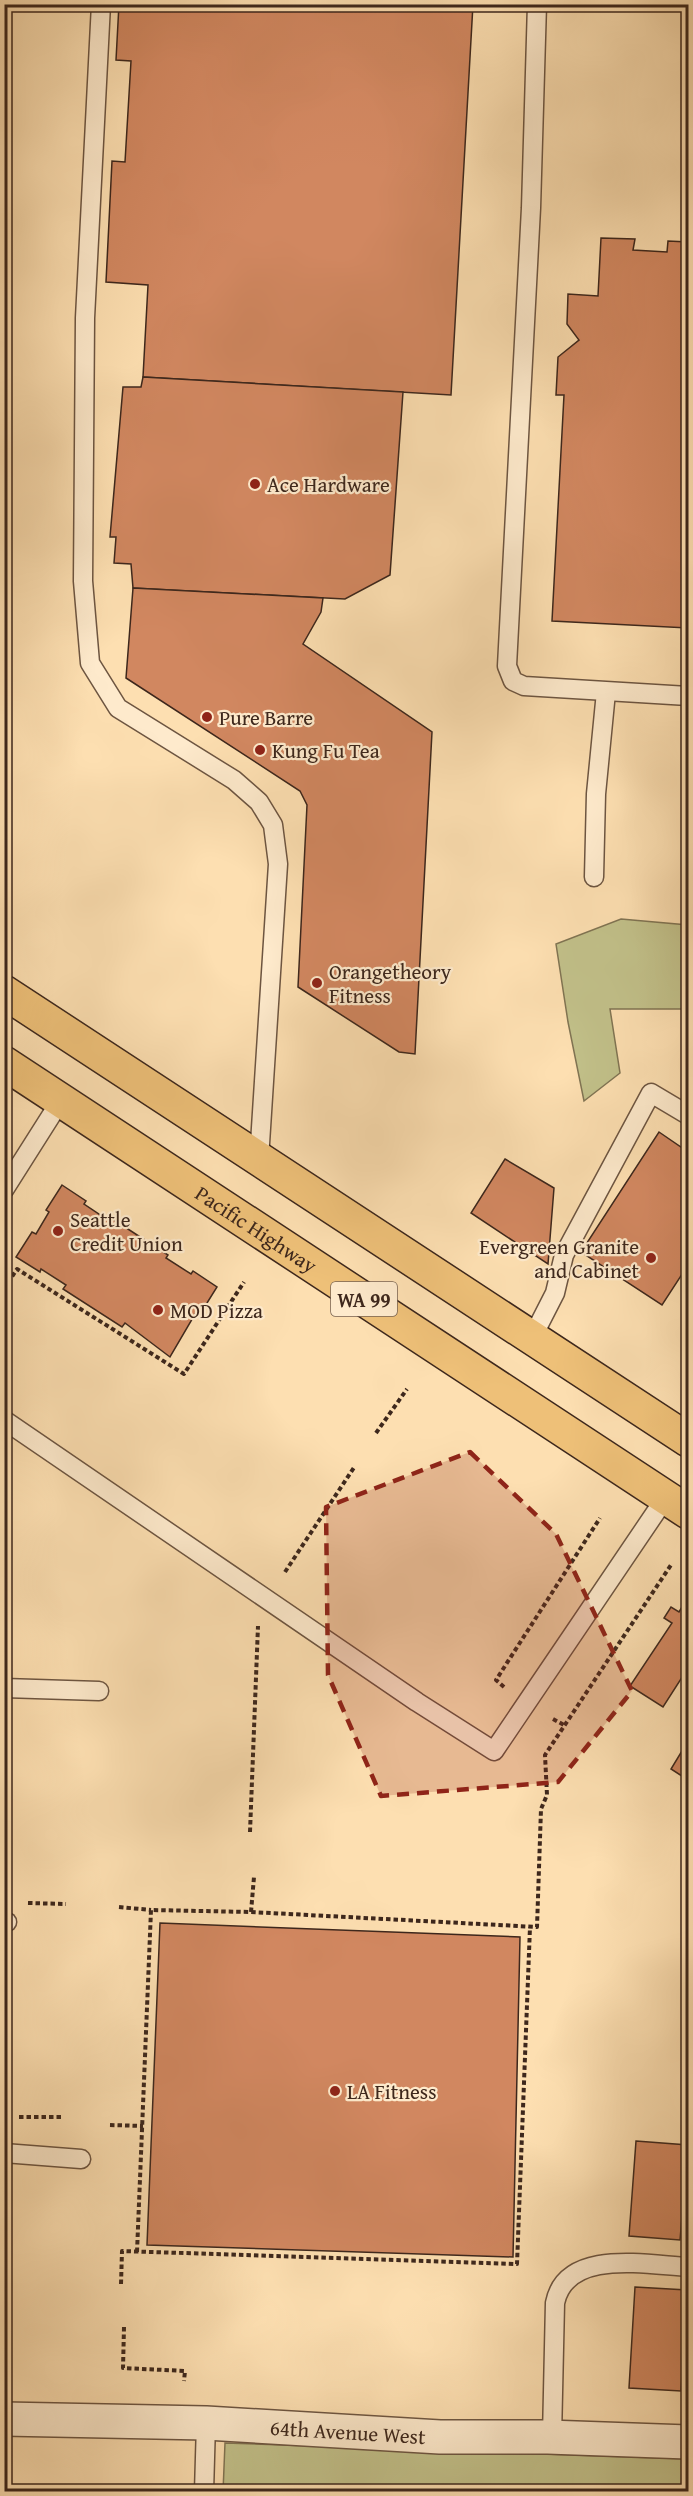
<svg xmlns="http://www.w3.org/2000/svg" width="693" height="2496" viewBox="0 0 693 2496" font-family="'Gentium Book Plus',serif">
<rect width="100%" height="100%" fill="#fddfb1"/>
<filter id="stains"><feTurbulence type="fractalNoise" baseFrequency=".00333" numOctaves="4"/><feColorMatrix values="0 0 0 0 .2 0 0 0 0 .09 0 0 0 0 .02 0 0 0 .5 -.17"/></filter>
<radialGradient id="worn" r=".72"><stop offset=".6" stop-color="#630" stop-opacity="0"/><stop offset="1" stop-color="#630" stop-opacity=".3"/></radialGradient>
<g fill="#c2c18a" stroke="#807453" stroke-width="1.5">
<polygon points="621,919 688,925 688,1009 610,1009 620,1073 584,1101 568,1022 556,944"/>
<polygon points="225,2443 688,2459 688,2491 223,2492"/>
</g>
<g fill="#d18760" stroke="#3d271c" stroke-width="1.5">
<polygon points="119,4 473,4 451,395 143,377 148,285 106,282 112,161 125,162 131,61 116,60"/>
<polygon points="601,238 635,239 633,250 667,252 668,241 688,242 688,628 552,621 564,395 556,395 558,357 579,340 567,324 568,294 598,296"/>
<polygon points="143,377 403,392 390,575 345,599 133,588 131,564 114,563 116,537 110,537 123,387 141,387"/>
<polygon points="133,588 323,598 321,612 303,644 432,732 415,1054 399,1052 298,987 307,805 300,791 126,678"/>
<polygon points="659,1132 688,1152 688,1265 662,1305 581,1252"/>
<polygon points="505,1159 554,1188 548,1264 471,1213"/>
<polygon points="62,1185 86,1201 84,1204 108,1220 111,1218 168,1255 166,1258 191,1274 193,1271 217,1287 202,1311 198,1309 170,1357 125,1323 122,1327 63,1289 66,1285 41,1269 40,1272 16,1257 32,1232 36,1234 49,1212 46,1210"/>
<polygon points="688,1597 688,1668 663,1707 630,1686 672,1623 664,1618 671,1607 679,1612"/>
<polygon points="688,1741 688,1780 671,1769"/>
<polygon points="160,1923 520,1937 513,2257 147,2245"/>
<polygon points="636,2141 688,2145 680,2240 629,2236"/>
<polygon points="635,2287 687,2290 681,2391 629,2388"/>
</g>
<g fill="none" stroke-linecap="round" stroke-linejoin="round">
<defs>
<g id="service">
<polyline points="101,4 85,318 83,581 90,663 118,708 234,780 259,802 273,825 278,864 259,1159"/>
<polyline points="537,4 531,208 507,666 513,681 524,686 688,696"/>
<polyline points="594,877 596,794 606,692"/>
<polyline points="4,1190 61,1100"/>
<polyline points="532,1338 555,1293 564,1255 651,1093 688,1115"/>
<polyline points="4,1420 417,1702 494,1751 666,1497"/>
<polyline points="4,1688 99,1691"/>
<polyline points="4,1922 7,1922"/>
<polyline points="4,2153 81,2159"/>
<path d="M552 2437 555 2303C566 2248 647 2265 688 2267"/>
<polyline points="204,2492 206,2423"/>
</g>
<g id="minor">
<path id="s1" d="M4 2419 206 2423 440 2437H548L688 2442"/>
</g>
<g id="trunk">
<polyline points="4,992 688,1440"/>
<path id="s2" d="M4 1063 688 1512"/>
</g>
</defs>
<use href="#service" stroke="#6d5541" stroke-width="21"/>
<use href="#minor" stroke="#6d5541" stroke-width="36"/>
<use href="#trunk" stroke="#3d271c" stroke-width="36"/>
<g stroke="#3d271c" stroke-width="4" stroke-dasharray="4.5 3" stroke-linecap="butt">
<polyline points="4,1128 9,1122"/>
<polyline points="4,1289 17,1269 184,1374 244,1282"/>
<polyline points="376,1433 407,1389"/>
<polyline points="285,1572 355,1466"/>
<polyline points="504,1687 496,1680 600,1518"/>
<polyline points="553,1719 564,1725"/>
<polyline points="250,1832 258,1626"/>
<polyline points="28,1903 66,1904"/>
<polyline points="119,1907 151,1910"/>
<polyline points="251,1912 254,1877"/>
<polyline points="19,2117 61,2117"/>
<polyline points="110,2125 143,2126"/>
<polyline points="137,2252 151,1910 251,1912 537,1927 541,1809 547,1795 545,1755 671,1565"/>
<polyline points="121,2284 122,2251 517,2264 530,1927"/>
<polyline points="124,2327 123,2368 185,2371 184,2381"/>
</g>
<use href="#service" stroke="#feeacc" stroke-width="18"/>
<use href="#minor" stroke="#feeacc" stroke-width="33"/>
<use href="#trunk" stroke="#eec078" stroke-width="33"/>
</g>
<path fill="#8f2418" fill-opacity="0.2" stroke="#8f2418" stroke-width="4.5" stroke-dasharray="12 8" stroke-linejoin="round" d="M470 1452 556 1534 632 1691 558 1782 381 1796 328 1675 326 1507Z"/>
<g fill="#8f2418" stroke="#feeacc" stroke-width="2">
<circle cx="255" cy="484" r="6"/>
<circle cx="207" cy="717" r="6"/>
<circle cx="260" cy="750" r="6"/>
<circle cx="317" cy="983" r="6"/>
<circle cx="58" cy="1231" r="6"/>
<circle cx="651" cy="1258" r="6"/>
<circle cx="158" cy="1310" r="6"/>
<circle cx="335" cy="2091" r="6"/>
</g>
<g text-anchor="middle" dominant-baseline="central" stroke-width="4.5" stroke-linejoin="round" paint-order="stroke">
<rect fill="#feeacc" stroke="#776251" stroke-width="1.5" x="331" y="1282" width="66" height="34" rx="4.5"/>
<g font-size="20" font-weight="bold" fill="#3d271c">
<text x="364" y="1299">WA 99</text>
</g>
<g font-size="21" fill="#3d271c" stroke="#feeacc" text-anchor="start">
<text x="267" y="484">Ace Hardware</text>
<text x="219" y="717">Pure Barre</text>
<text x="272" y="750">Kung Fu Tea</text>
<text x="329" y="971">Orangetheory<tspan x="329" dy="24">Fitness</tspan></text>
<text x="70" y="1219">Seattle<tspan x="70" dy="24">Credit Union</tspan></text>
<text x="639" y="1246" text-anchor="end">Evergreen Granite<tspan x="639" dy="24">and Cabinet</tspan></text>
<text x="170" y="1310">MOD Pizza</text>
<text x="347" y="2091">LA Fitness</text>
</g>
<g font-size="21" fill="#3d271c" stroke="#feeacc">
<text stroke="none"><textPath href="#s2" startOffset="302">Pacific Highway</textPath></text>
<text stroke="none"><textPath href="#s1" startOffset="344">64th Avenue West</textPath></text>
</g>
</g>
<rect width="693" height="2496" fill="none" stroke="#fddfb1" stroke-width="24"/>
<rect x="6" y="6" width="681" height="2484" fill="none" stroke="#3d271c" stroke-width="3"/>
<rect x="12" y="12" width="669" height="2472" fill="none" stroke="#3d271c" stroke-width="1.5"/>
<rect width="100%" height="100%" filter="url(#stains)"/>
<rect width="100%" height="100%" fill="url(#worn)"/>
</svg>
